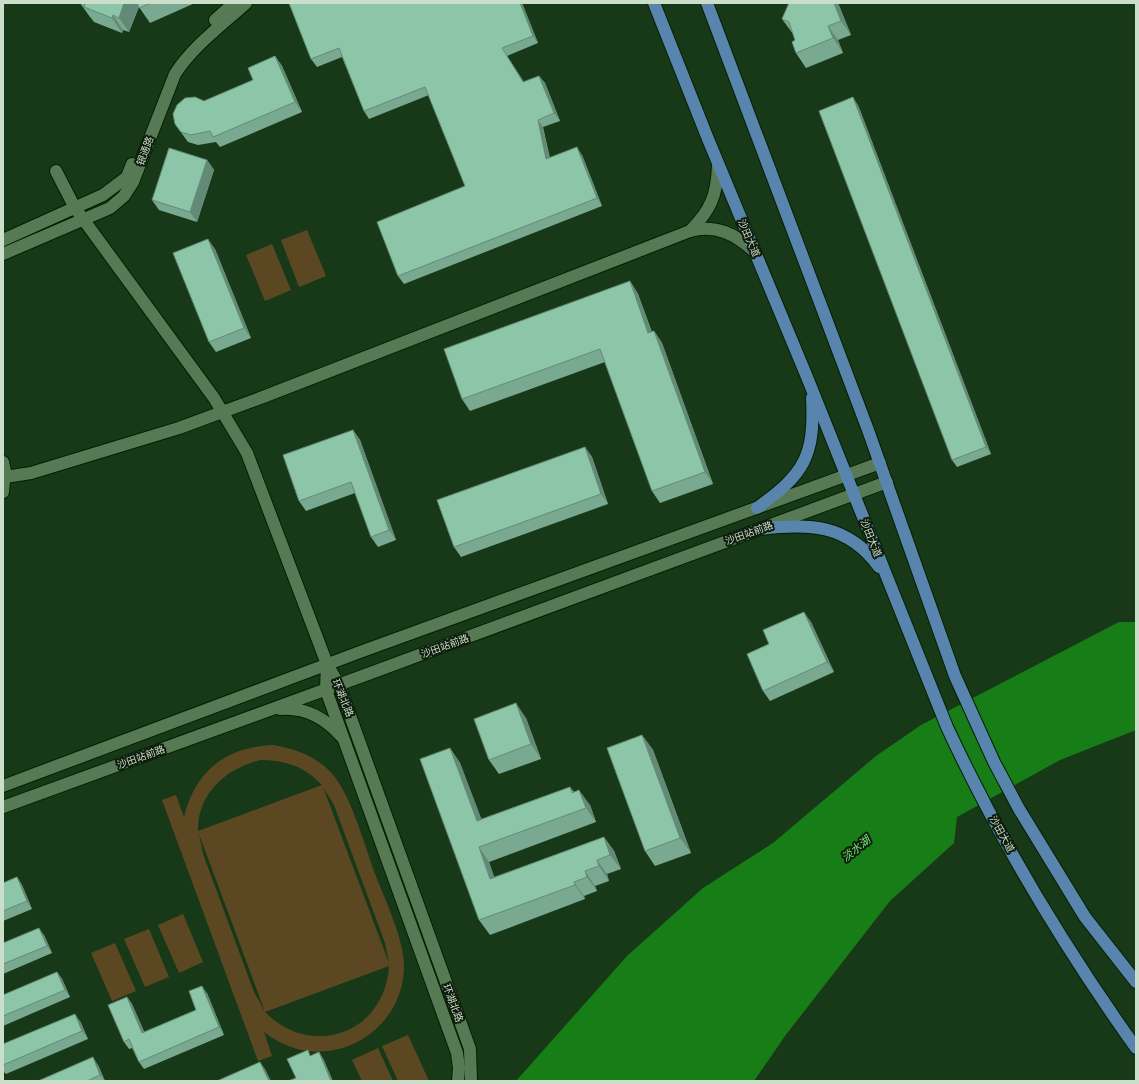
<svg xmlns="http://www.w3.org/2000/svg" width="1139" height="1084" viewBox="0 0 1139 1084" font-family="Raleway,'Noto Sans SC',sans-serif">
<rect width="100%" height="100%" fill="#183917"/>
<g fill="#5b4823" fill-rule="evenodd">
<polygon points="307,230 326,276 299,287 281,240"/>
<polygon points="272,244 291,290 265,301 246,255"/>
<path d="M273 745C297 749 318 757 334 776 352 799 364 843 374 871 384 898 404 938 404 966 404 1020 354 1060 302 1050 287 1047 275 1040 264 1032L272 1056 258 1061 162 800 176 795 184 817C195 771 226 747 273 745ZM261 760C286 760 305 767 322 785L198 831C197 794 226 768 261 760ZM323 787 334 805 385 943 389 963ZM199 834 264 1009V1010L254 992 203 854ZM389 966C385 1033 312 1060 265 1012Z"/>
<polygon points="183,914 203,962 179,973 158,925"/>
<polygon points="149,929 169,977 145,987 124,939"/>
<polygon points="115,943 136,991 112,1001 91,953"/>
<polygon points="408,1035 429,1081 398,1081 382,1046"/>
<polygon points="378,1048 393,1081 362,1081 352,1060"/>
</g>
<polygon fill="#167d17" points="1119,622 1136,622 1136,730 1060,760 957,817 954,843 890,901 785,1036 754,1081 516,1081 627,956 703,888 773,843 876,756 921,725"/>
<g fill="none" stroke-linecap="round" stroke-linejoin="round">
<defs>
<g id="minor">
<polyline points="215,20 234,3"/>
<polyline points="56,171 75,208 214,398 247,453 327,664 339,685 465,1035 470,1049 471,1081"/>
<path d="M690 231C711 210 717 195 718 165"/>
<polyline points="3,240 103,195 127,177 132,164"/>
<path d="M3 254 110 208 124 196 133 182 175 74C193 46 222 25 246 3"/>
<polyline points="3,462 5,471 3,492"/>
<path d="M5 477 31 473 179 428 263 397 690 231C716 224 735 234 754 251"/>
<polyline points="327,664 326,690 457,1053 459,1068 458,1081"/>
<path d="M280 709C304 707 325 718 341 736"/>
<polyline points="3,786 360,652 880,463"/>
<polyline points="3,807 368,674 887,482"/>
</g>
<g id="major">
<path d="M654 3 708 139 807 377 947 727C999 839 1064 947 1136 1048"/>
<polyline points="707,3 868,430 955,676 994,762 1019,809 1085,917 1136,982"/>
<path d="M757 508C804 474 815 457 812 398"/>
<path d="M761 529C809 523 848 524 879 567"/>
</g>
</defs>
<use href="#minor" stroke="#002001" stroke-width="14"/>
<use href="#major" stroke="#002001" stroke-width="14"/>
<use href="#minor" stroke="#577a55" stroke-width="12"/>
<use href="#major" stroke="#5984ad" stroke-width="12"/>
</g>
<g fill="#79a991">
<polygon points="80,3 195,3 150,23 139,7 129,32 123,30 122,33 94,22 91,18 90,17"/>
<polygon points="289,3 522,3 538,43 507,56 524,82 539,76 545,83 560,121 543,127 550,158 582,155 602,206 404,284 398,276 465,186 429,95 369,119 364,111 342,57 317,67 311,59"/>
<polygon points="789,3 838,3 851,35 838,40 843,53 806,68 796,53 795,40 793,34 782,19"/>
<polygon points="275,56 282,66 302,112 220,147 216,142 198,145 188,142 175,124 204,101 253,80"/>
<polygon points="858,105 991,454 957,467 952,460"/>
<polygon points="207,160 214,170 197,222 159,210 152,200"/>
<polygon points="215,249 251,338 216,352 209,342"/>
<polygon points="630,281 638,294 652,332 654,331 662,343 713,484 660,503 652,491 605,362 470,411 462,399"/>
<polygon points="353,430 360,440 396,540 378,547 371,537 355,493 306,511 299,501"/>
<polygon points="585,447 592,457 608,504 461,557 454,547"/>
<polygon points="811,622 834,672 770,701 763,691"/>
<polygon points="526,718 541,759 499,774 489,760"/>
<polygon points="642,735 653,750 691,853 655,866 645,851"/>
<polygon points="450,748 460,763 481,819 570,787 574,792 590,805 596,822 489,862 494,877 604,837 614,851 621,869 607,874 609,881 595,886 597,891 584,896 585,899 490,935 479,920"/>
<polygon points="17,877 22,885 32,909 3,921 3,883"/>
<polygon points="44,935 52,953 3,974 3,943"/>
<polygon points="57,972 62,979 70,997 3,1026 3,995"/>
<polygon points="207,993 224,1035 144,1069 139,1062 132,1048 129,1049 124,1042 127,997 132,1004 144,1032 196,1010"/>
<polygon points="80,1021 88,1039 6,1074 3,1071 3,1044"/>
<polygon points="98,1065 105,1081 38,1081"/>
</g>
<g fill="#638a76">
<polygon points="124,3 140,3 129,32 119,18"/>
<polygon points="520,3 522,3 538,43 533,36"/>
<polygon points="834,3 838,3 851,35 841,21"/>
<polygon points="113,15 123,30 122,33 112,18"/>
<polygon points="828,26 838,40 843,53 833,38"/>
<polygon points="502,48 507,56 529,90 523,82"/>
<polygon points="275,56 282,66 302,112 295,102"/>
<polygon points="539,76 545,83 560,121 554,113"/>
<polygon points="853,97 858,105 991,454 986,447"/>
<polygon points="538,120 543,127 551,167 546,159"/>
<polygon points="577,147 582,155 602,206 597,198"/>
<polygon points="207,160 214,170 197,222 190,212"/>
<polygon points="208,239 215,249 251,338 244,328"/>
<polygon points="630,281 638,294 656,345 648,333"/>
<polygon points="654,331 662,343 713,484 705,472"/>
<polygon points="353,430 360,440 396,540 389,530"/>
<polygon points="585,447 592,457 608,504 601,494"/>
<polygon points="804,612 811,622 834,672 827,662"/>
<polygon points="516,703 526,718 541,759 531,744"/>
<polygon points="642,735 653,750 691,853 680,838"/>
<polygon points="450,748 460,763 488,836 477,821"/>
<polygon points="579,790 590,805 596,822 586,808"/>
<polygon points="604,837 614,851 621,869 610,855"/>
<polygon points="479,847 489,862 500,893 490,879"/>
<polygon points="597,860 607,874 609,881 599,866"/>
<polygon points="585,871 595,886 597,891 587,877"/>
<polygon points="17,877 22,885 32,909 27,901"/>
<polygon points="574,882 584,896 585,899 575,885"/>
<polygon points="39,928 44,935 52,953 47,946"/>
<polygon points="57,972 62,979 70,997 65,990"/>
<polygon points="202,986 207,993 224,1035 219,1027"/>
<polygon points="127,997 132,1004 148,1040 142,1033"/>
<polygon points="75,1014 80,1021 88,1039 82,1031"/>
<polygon points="319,1052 324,1060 333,1081 331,1081"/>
<polygon points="93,1057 98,1065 105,1081 100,1075"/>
<polygon points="260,1062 265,1069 271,1081 269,1081"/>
</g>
<g fill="#8dc5a9" stroke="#638a76">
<polygon points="81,3 124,3 119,18 113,15 112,18 84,7 85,4"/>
<polygon points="137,3 151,3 139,8"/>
<polygon points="289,3 520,3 533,36 502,48 523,82 539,76 554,113 538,120 546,159 577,147 597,198 398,276 377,222 465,186 425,87 364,111 339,48 311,59"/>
<polygon points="789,3 834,3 841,21 828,26 833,38 796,53 792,42 795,40 789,22 782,19"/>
<polygon points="275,56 295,102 213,137 210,131 191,135 181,132 175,124 173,114 177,105 185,98 195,97 204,101 253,80 248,68"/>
<polygon points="853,97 986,447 952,460 819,111"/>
<polygon points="169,148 207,160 190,212 152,200"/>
<polygon points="208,239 244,328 209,342 173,253"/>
<polygon points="630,281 648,333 654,331 705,472 652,491 600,349 462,399 444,349"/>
<polygon points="353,430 389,530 371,537 351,482 299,501 283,455"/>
<polygon points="585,447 601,494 454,547 437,500"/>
<polygon points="804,612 827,662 763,691 747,654 769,644 763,630"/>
<polygon points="516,703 531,744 489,760 474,719"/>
<polygon points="642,735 680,838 645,851 607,748"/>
<polygon points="450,748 477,821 570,787 572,793 579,790 586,808 479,847 490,879 604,837 610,855 597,860 599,866 585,871 587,877 574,882 575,885 479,920 420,759"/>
<polygon points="17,877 27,901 3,911 3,883"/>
<polygon points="39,928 47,946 3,964 3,943"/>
<polygon points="57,972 65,990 3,1016 3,995"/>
<polygon points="202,986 219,1027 139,1062 129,1039 124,1042 108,1005 127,997 142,1033 196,1010 189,991"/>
<polygon points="75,1014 82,1031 3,1065 3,1044"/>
<polygon points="308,1050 310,1056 319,1052 331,1081 288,1081 296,1078 287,1059"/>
<polygon points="93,1057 100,1075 87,1081 38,1081"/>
<polygon points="260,1062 269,1081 217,1081"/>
</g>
<g text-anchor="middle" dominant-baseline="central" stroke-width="4" stroke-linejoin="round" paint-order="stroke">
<g font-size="10" fill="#cbdec9" stroke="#0e1c0d">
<text transform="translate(145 151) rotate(-69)">银通路</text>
<text transform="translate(749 238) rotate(67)">沙田大道</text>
<text transform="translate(749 533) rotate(-20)">沙田站前路</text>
<text transform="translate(871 538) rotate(68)">沙田大道</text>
<text transform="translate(445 646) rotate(-20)">沙田站前路</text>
<text transform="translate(343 698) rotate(68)">环湖北路</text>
<text transform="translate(141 757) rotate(-20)">沙田站前路</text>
<text transform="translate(1002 834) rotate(61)">沙田大道</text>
<text transform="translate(453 1003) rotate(70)">环湖北路</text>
</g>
<g font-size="11" font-style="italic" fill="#79ed74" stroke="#0e1c0d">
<text transform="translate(856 849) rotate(-39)">淡水湖</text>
</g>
</g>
<rect width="1139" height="1084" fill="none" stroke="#cbdec9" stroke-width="8"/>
</svg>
